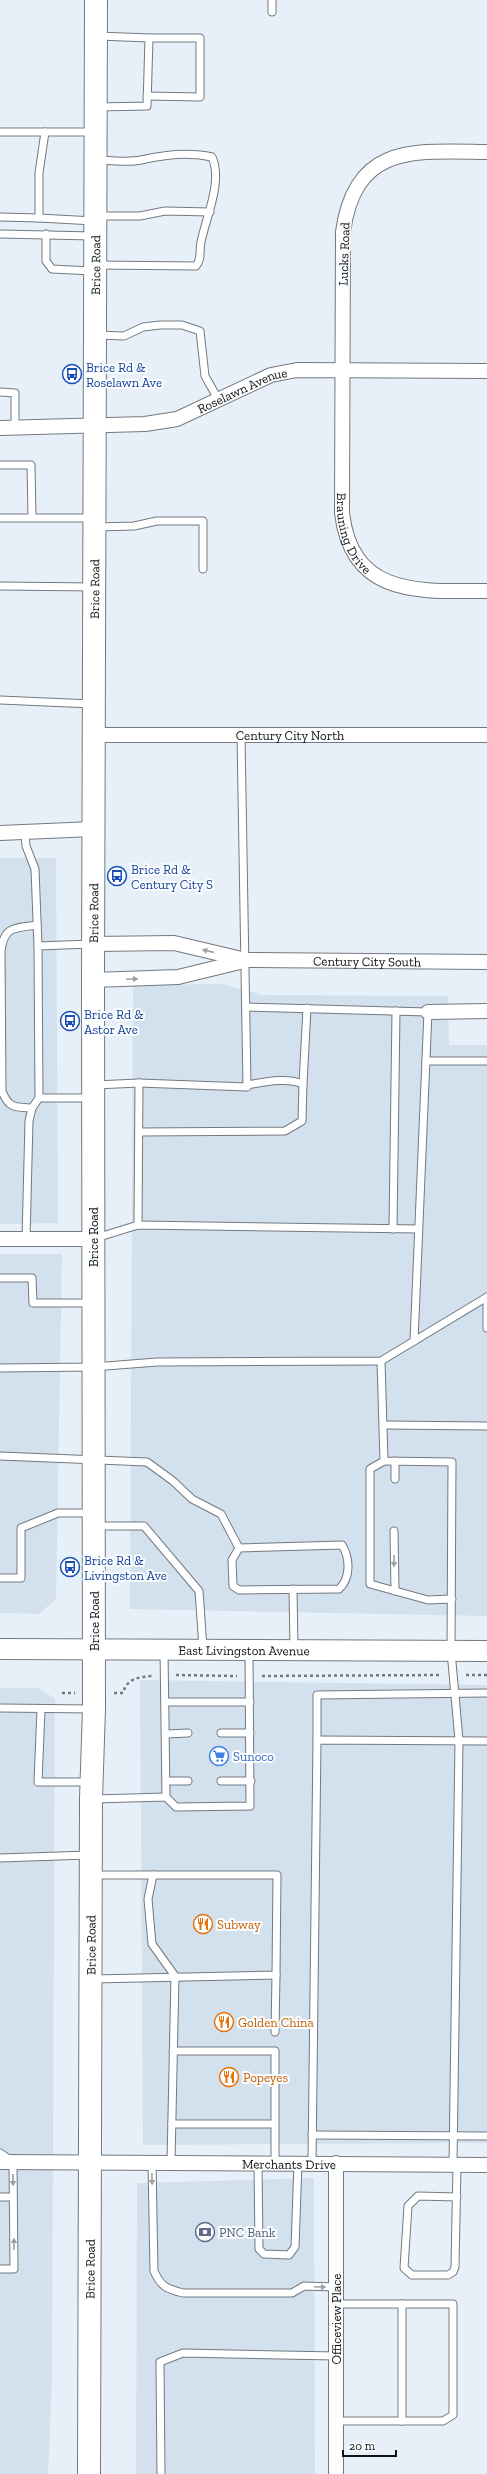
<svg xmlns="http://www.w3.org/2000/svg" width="487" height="2474" viewBox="0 0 487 2474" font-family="'Zilla Slab',serif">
<rect width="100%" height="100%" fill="#e7f0f8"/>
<g fill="#d3e1ee">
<polygon points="0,858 56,858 58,1223 0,1224"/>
<polygon points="223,984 262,995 448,996 449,1045 487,1045 487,1616 130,1609 133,985"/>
<polygon points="0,1254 62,1254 56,1599 39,1614 0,1613"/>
<polygon points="140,1680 487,1685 487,2143 143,2145"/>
<polygon points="0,1688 39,1688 55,1699 52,2379 48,2474 0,2474"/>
<polygon points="314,2178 315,2474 136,2474 137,2183"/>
</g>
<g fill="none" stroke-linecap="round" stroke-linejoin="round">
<defs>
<g id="lane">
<polyline points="272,0 272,12"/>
<polyline points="147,96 200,97 200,38 149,38"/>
<polyline points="98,107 147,106 149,38 98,36"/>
<polyline points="0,132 94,132"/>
<polyline points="45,132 39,173 39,218 94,221"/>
<polyline points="98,216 140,216 165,211 210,212"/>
<polyline points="0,217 39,218"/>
<polyline points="0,234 93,236"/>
<polyline points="46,234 46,261 52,269 92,271"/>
<path d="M97 265 196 266C202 259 199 251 201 242 206 217 223 182 212 157 190 152 163 155 141 160 128 163 112 160 98 160"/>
<polyline points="97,335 124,336 143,327 160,325 182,325 200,331 205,376 218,399"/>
<polyline points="0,392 15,393 15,428"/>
<polyline points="0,465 31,465 32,518 93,518"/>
<polyline points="0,518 32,518"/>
<polyline points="97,527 134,526 157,521 203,521 203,569"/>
<polyline points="0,586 93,587"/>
<polyline points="0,700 92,704"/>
<polyline points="25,831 26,846 35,869 38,946"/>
<polyline points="91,944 38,946 39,1098 91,1098"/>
<polyline points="246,1007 428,1012 414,1341"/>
<polyline points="426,1061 487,1061"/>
<polyline points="139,1083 247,1087 241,735"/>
<polyline points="303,1084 307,1008"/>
<polyline points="95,1085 139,1083 138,1225"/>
<path d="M32 1108C15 1107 9 1109 2 1091L1 951C4 926 15 928 37 925"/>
<path d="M139 1132 285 1131 302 1121 303 1084C286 1077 265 1082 247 1085"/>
<polyline points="393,1229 396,1011"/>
<polyline points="96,1238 138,1225 418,1229"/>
<polyline points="26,1239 29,1121 32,1108 39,1098"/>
<polyline points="0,1278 32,1278 33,1303 91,1303"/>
<polyline points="487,1297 487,1328"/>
<polyline points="381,1361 384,1461 452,1462 451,1651 459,1740 453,2164"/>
<polyline points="0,1368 93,1367 157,1362 381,1361 487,1297"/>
<polyline points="384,1425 487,1426"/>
<polyline points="0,1456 147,1462 173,1481 192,1499 221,1514 239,1548"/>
<polyline points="384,1461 370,1469 370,1584 428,1600 452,1599"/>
<polyline points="395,1461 395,1479"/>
<polyline points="96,1526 144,1526 199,1591 203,1648"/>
<polyline points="394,1531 395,1591"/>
<path d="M342 1545C350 1558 351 1578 339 1589L239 1590 233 1586 232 1560 239 1548Z"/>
<polyline points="0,1578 21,1578 21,1528 58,1513 91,1513"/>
<polyline points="293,1589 294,1649"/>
<polyline points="164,1650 166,1797"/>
<polyline points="165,1702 250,1702"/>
<polyline points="0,1708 92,1709"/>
<polyline points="41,1709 38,1782 89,1782"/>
<polyline points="221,1733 250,1733"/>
<polyline points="166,1734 188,1733"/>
<polyline points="317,1740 317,1695 487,1693"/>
<polyline points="167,1781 188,1781"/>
<polyline points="221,1781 251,1781"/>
<polyline points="94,1799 166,1797 176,1807 250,1806 249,1651"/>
<polyline points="0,1858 88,1855"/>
<polyline points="153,1875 148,1899 152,1944 175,1976 171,2162"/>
<polyline points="93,1979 276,1975 277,1875 94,1875"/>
<polyline points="275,2032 276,1975"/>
<polyline points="173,2051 275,2051 275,2163"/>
<polyline points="172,2124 274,2124"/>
<polyline points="312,2135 487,2136"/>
<polyline points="0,2153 13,2162 14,2269 0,2269"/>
<path d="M152 2162 154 2271C161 2287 167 2289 183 2293H292L304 2286 337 2287"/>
<polyline points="258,2163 259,2249 264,2254 289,2255 295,2247 298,2163"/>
<polyline points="312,2163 317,1740 487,1741"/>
<polyline points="0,2197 13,2197"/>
<polyline points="457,2197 418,2196 408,2206 404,2268 412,2275 448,2275 453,2272 455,2267 457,2165"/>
<polyline points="402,2304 402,2421"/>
<polyline points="336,2421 443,2421 453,2415 453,2304 337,2304"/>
<polyline points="161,2474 160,2362 183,2353 336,2356"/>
</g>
<g id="street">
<path id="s1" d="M487 152C415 151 355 143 343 232L342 513C352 598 421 591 487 591"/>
<path id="s2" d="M0 428 145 424 177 419 271 375 297 370 487 371"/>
<path id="s3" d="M94 735H487"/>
<polyline points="0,833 93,829"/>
<path id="s4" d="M93 944 174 943 246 960 487 962"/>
<polyline points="93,980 178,977 244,961"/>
<polyline points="428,1012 487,1011"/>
<polyline points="0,1239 93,1239"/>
<path id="s5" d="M0 2162 487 2165"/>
<polyline points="336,2474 336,2163"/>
</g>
<g id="secondary">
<path id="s6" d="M0 1649 487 1651"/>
</g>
<g id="primary">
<path id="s7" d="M89 2474 91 1799 94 1709 93 980 96 0"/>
</g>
</defs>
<use href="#lane" stroke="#727980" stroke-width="9"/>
<use href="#street" stroke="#727980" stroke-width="16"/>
<use href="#secondary" stroke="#727980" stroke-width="22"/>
<use href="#primary" stroke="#727980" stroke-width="24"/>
<g stroke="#72787c" stroke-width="2.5" stroke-dasharray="3 3" stroke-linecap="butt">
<polyline points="176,1675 237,1676"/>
<polyline points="466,1675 487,1675"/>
<polyline points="262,1676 441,1675"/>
<polyline points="62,1693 75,1693"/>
<path d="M114 1693H123C127 1678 139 1677 153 1676"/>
</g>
<use href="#lane" stroke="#fff" stroke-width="7"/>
<use href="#street" stroke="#fff" stroke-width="14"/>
<use href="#secondary" stroke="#fff" stroke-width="20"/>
<use href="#primary" stroke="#fff" stroke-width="22"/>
</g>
<defs><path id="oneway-solid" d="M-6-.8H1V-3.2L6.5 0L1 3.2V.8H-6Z"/></defs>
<g fill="#9fa0a1">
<use href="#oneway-solid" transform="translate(208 951) rotate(-167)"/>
<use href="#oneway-solid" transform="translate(132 979) rotate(-2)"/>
<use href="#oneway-solid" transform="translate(394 1561) rotate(90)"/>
<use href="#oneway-solid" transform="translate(152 2179) rotate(89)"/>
<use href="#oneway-solid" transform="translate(13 2180) rotate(89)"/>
<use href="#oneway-solid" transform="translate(14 2244) rotate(-91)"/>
<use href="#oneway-solid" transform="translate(320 2287) rotate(2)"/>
</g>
<defs>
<symbol id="bus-ring" viewBox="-11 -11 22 22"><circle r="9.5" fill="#fbfdfe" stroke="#1a4fb4" stroke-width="1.5"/><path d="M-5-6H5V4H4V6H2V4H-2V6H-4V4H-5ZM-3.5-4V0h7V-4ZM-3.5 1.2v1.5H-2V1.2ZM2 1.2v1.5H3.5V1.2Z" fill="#1a4fb4"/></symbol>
<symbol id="supermarket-ring" viewBox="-11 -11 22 22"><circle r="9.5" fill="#fbfdfe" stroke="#3f7fe0" stroke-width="1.5"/><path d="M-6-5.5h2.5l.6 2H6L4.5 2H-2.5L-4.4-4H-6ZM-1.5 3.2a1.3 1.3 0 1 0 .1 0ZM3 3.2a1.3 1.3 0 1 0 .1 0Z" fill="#3f7fe0"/></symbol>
<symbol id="restaurant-ring" viewBox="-11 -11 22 22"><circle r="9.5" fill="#fbfdfe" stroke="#e8710a" stroke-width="1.5"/><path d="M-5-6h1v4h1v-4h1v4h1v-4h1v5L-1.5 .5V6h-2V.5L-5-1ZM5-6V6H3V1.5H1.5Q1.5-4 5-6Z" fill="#e8710a"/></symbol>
<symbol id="bank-ring" viewBox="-11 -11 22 22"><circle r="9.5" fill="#fbfdfe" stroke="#5c6f8a" stroke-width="1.5"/><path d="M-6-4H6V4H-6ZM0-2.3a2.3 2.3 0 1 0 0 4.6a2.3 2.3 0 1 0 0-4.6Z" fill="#5c6f8a"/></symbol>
</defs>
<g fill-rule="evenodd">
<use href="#bus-ring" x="61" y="363" width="22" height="22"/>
<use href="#bus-ring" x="106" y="865" width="22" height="22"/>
<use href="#bus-ring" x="59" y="1010" width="22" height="22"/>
<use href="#bus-ring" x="59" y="1556" width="22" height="22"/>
<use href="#supermarket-ring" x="208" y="1745" width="22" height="22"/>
<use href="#restaurant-ring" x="192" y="1913" width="22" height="22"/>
<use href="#restaurant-ring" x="213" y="2011" width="22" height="22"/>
<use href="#restaurant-ring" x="218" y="2066" width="22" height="22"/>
<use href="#bank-ring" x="194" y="2221" width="22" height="22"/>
</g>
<g text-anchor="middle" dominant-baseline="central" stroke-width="4" stroke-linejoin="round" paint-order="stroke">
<g font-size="13" fill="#0f1214" stroke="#fbfdfe">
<text transform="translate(344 254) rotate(-88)">Lucks Road</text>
<text stroke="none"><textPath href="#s7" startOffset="2209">Brice Road</textPath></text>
<text stroke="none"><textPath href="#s2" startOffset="249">Roselawn Avenue</textPath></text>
<text stroke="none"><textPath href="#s1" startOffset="493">Brauning Drive</textPath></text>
<text stroke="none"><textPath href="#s7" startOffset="1885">Brice Road</textPath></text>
<text stroke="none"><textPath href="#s3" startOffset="196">Century City North</textPath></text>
<text stroke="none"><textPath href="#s7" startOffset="1561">Brice Road</textPath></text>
<text stroke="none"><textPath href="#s4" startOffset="276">Century City South</textPath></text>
<text transform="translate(93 1237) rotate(-90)">Brice Road</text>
<text transform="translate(94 1621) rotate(-90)">Brice Road</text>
<text stroke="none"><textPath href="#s6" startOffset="244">East Livingston Avenue</textPath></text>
<text stroke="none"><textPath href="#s7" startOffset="529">Brice Road</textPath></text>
<text stroke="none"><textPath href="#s5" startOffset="289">Merchants Drive</textPath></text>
<text stroke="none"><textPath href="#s7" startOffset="205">Brice Road</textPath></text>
<text transform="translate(336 2319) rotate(-90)">Officeview Place</text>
</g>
<g font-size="13" fill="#164399" stroke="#fbfdfe" text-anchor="start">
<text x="86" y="367">Brice Rd &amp;<tspan x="86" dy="15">Roselawn Ave</tspan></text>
<text x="131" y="869">Brice Rd &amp;<tspan x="131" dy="15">Century City S</tspan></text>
<text x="84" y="1014">Brice Rd &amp;<tspan x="84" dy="15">Astor Ave</tspan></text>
<text x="84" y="1560">Brice Rd &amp;<tspan x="84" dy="15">Livingston Ave</tspan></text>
</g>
<g font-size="13" fill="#366cbe" stroke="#fbfdfe" text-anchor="start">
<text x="233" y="1756">Sunoco</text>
</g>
<g font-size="13" fill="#c56008" stroke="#fbfdfe" text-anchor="start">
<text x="217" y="1924">Subway</text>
<text x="238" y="2022">Golden China</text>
<text x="243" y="2077">Popeyes</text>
</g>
<g font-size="13" fill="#4e5e75" stroke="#fbfdfe" text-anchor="start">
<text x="219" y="2232">PNC Bank</text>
</g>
</g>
<path d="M343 2450v6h53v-6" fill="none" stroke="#0f1214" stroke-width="2"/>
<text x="349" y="2450" font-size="12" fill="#0f1214" stroke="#fbfdfe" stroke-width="3" paint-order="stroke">20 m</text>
</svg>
